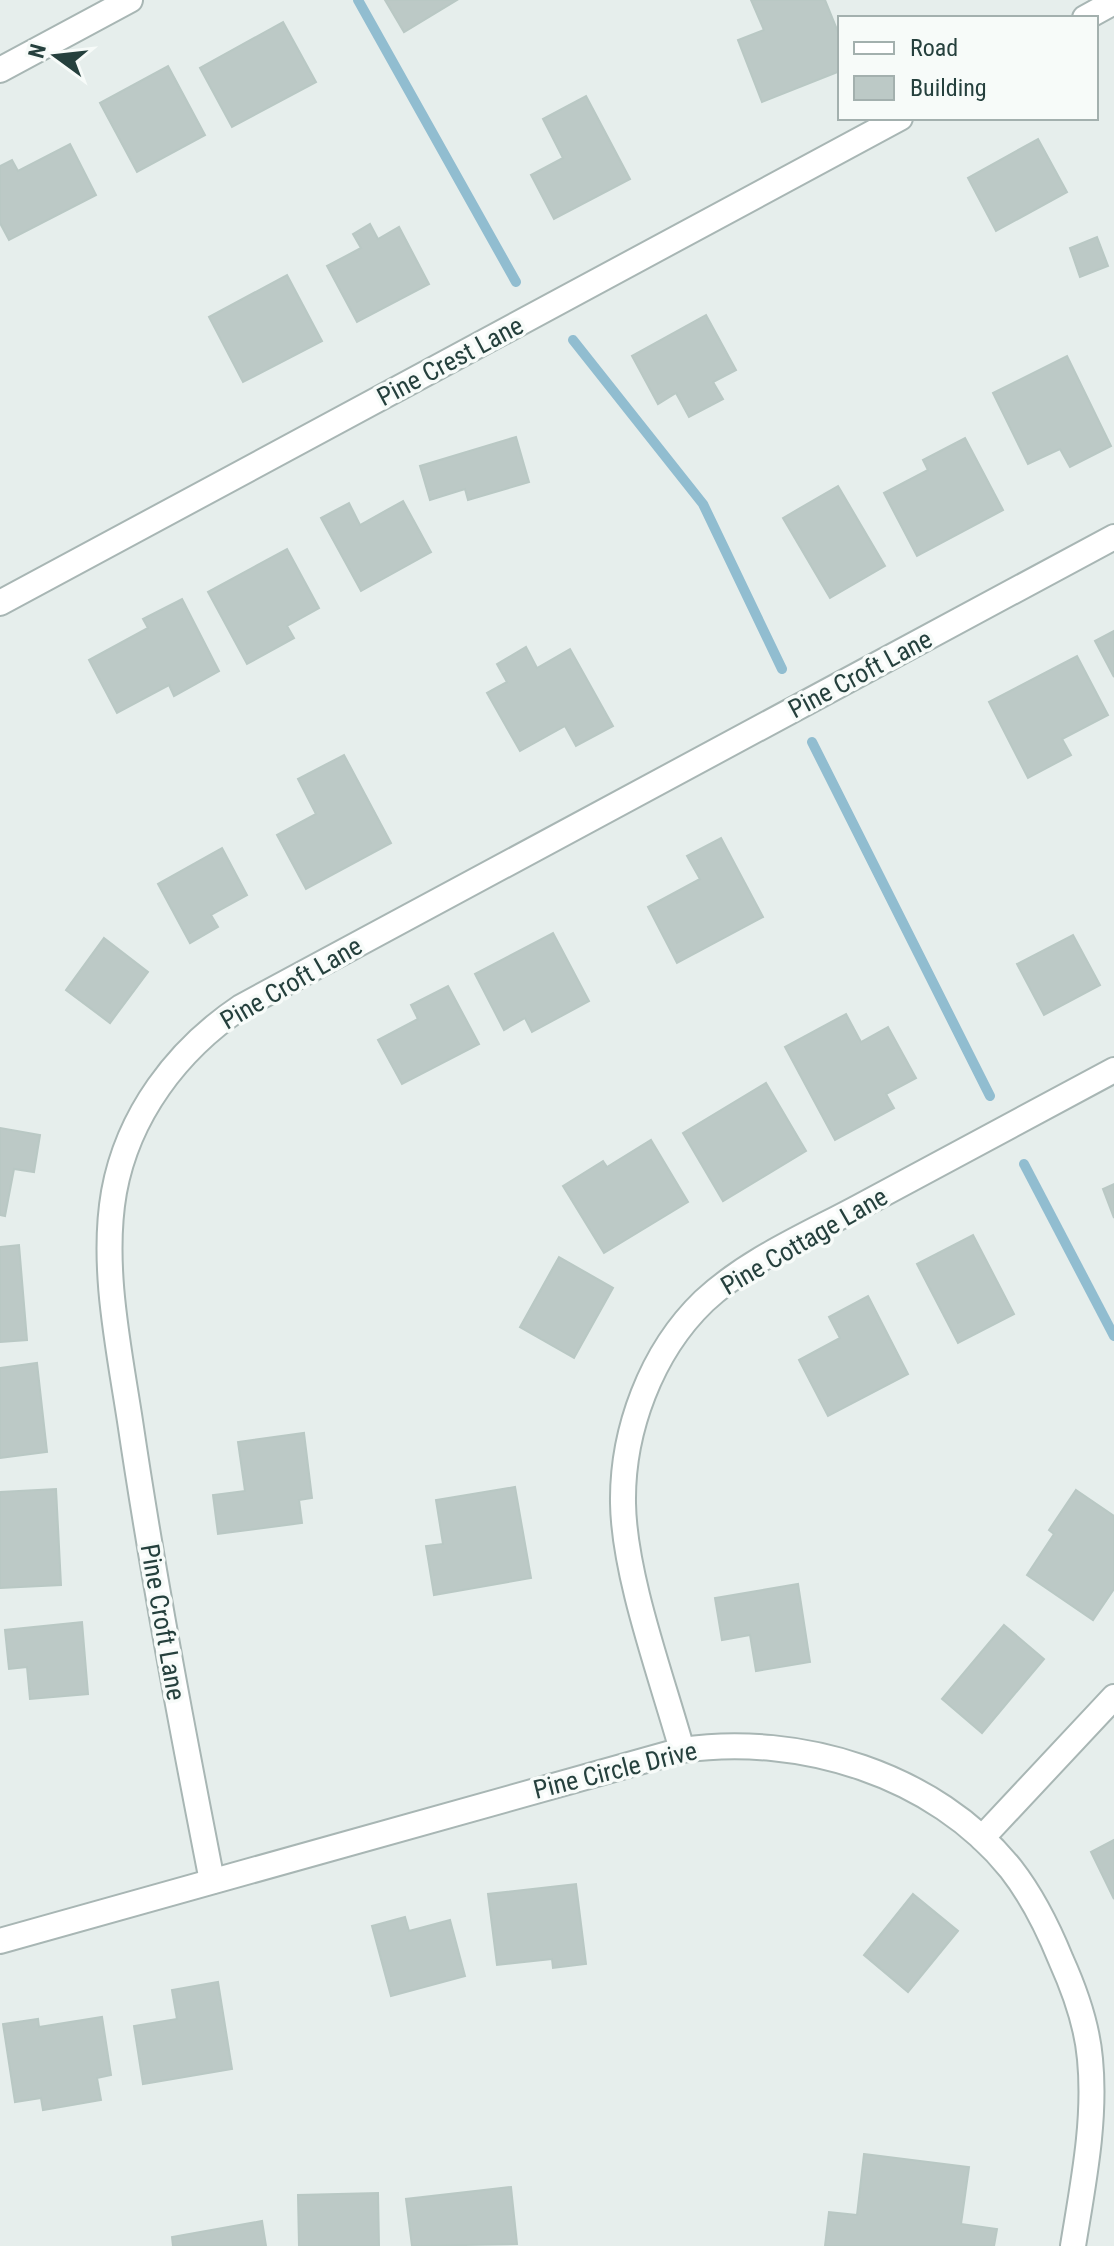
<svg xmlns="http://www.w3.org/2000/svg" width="1114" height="2246" viewBox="0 0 1114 2246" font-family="'Roboto Condensed',sans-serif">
<rect width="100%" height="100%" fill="#e6eeec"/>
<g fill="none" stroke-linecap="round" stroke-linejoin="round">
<g stroke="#91bdd0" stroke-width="10">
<polyline points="358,0 516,282"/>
<polyline points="573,340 703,504 782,669"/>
<polyline points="812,742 990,1096"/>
<polyline points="1024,1164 1114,1336"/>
</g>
</g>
<g fill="#bcc9c6" stroke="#b9c8c4" stroke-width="2">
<polygon points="385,0 457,0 404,32"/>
<polygon points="751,0 825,0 840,37 840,71 762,102 738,40 764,30"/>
<polygon points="283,22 316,82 232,127 200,68"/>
<polygon points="168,66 205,135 137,172 100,103"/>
<polygon points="586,96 630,179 554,219 531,175 563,158 543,119"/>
<polygon points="1038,139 1067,192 996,231 968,178"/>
<polygon points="70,144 96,195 9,240 0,223 0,166 12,160 18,171"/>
<polygon points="370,224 378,239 399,227 429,284 357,322 327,266 361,248 353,234"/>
<polygon points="1097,237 1108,266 1080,277 1070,248"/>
<polygon points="287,275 322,341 243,382 209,317"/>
<polygon points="706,315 736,370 713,382 723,399 689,417 676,393 658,404 632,356"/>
<polygon points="1067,356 1111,446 1070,467 1060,449 1028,464 993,393"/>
<polygon points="516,437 529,482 468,500 465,489 430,500 420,466"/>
<polygon points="965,438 1003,510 917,556 884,493 928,470 923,460"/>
<polygon points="838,486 885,566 830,598 783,518"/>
<polygon points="403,501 431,552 361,591 321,518 349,503 360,525"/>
<polygon points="287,549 319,608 287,626 294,638 247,664 208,592"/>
<polygon points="182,599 219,671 174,696 169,685 117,713 89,660 148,628 143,619"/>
<polygon points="1114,631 1114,677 1095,641"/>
<polygon points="526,647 537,668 570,649 613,726 576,746 565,726 520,751 487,693 507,682 497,664"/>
<polygon points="1077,656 1108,715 1062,739 1071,755 1028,778 989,702"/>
<polygon points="344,755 391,843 306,889 277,835 316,814 298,779"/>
<polygon points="721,838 763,917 677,963 648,907 700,879 687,856"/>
<polygon points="222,848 247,895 211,915 218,927 190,943 158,884"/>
<polygon points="553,933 589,1001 532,1032 525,1018 504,1030 475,974"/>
<polygon points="1073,935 1100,985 1044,1015 1017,964"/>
<polygon points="104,938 148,972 110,1023 66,990"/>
<polygon points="448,986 479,1044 402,1084 378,1040 418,1019 411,1005"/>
<polygon points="846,1014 861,1042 888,1027 916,1078 886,1094 894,1108 835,1140 785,1047"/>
<polygon points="766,1083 806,1151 723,1201 683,1133"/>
<polygon points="0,1128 40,1135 34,1172 14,1169 5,1216 0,1215"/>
<polygon points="651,1140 688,1202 604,1253 563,1186 603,1161 607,1167"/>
<polygon points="1114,1184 1114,1218 1103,1189"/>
<polygon points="973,1235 1014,1314 958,1343 917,1264"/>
<polygon points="19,1245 27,1340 0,1342 0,1247"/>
<polygon points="559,1257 613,1288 574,1358 520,1327"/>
<polygon points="868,1296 908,1374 828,1416 799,1360 840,1338 829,1317"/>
<polygon points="37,1363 47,1452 0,1458 0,1368"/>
<polygon points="304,1433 312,1498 299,1500 302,1523 218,1534 213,1495 245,1491 238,1442"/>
<polygon points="515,1487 531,1578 434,1595 426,1546 443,1544 436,1500"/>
<polygon points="56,1489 61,1585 0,1588 0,1492"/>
<polygon points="1076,1490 1114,1516 1114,1589 1093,1620 1027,1575 1054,1534 1049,1530"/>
<polygon points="798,1584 810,1662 756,1671 750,1635 722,1640 715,1598"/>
<polygon points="82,1622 88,1694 30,1699 27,1667 9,1669 5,1630"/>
<polygon points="1004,1625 1044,1659 982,1733 942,1699"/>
<polygon points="1114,1840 1114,1899 1091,1852"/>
<polygon points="576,1884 586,1964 553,1968 552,1959 497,1965 488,1894"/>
<polygon points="913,1894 958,1931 908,1992 864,1955"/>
<polygon points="405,1917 409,1931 450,1920 465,1976 391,1996 372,1926"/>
<polygon points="218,1982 232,2069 143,2084 134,2026 177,2019 172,1990"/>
<polygon points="102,2017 111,2075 97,2078 101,2100 43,2110 41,2098 15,2102 3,2024 38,2019 39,2027"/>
<polygon points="864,2154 969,2167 961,2224 997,2229 994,2246 825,2246 829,2212 857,2215"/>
<polygon points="511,2187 517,2244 412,2246 406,2199"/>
<polygon points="378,2193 379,2246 299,2246 298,2195"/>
<polygon points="262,2221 266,2246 173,2246 172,2237"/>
</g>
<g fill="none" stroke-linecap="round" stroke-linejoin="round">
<defs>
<g id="minor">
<polyline points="1085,18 1114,2"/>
<polyline points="0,70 130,0"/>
<polyline points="0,603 900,118"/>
<path d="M682 1750C662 1678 624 1576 623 1503 622 1431 651 1352 704 1301 748 1260 807 1235 859 1207 944 1161 1029 1115 1114 1070"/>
<polyline points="982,1838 1114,1697"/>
<path d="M212 1881C182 1728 153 1576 130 1421 119 1349 101 1266 114 1192 128 1115 177 1050 241 1007L1114 537"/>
<path d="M0 1941 682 1750C799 1733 935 1774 1011 1869 1032 1896 1048 1928 1061 1960 1075 1991 1087 2024 1090 2059 1096 2121 1083 2184 1073 2246"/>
</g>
</defs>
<use href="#minor" stroke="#a8b6b4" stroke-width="28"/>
<use href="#minor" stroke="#fff" stroke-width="24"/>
</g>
<g text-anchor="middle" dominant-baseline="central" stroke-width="7" stroke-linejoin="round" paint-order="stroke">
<g font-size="26" fill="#25403d" stroke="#f7fbf9">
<text transform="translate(450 361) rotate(-28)">Pine Crest Lane</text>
<text transform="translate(860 674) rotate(-28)">Pine Croft Lane</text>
<text transform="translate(291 983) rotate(-30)">Pine Croft Lane</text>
<text transform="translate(804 1241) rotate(-30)">Pine Cottage Lane</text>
<text transform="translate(163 1622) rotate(80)">Pine Croft Lane</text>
<text transform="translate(615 1770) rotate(-14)">Pine Circle Drive</text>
</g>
</g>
<rect x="838" y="16" width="260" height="104" fill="#f7fbf9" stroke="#a3b0ae" stroke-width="2"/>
<rect x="854" y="42" width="40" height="12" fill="#ffffff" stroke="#a3b0ae" stroke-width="2"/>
<text x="910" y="56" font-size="24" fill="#25403d">Road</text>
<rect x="854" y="76" width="40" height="24" fill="#bcc9c6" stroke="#a3b0ae" stroke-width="2"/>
<text x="910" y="96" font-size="24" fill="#25403d">Building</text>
<g transform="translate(56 56) rotate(285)" stroke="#f7fbf9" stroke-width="6" paint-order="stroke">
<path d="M0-6L14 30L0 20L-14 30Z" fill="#25403d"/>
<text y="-12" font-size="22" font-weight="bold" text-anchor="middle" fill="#25403d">N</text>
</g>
</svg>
